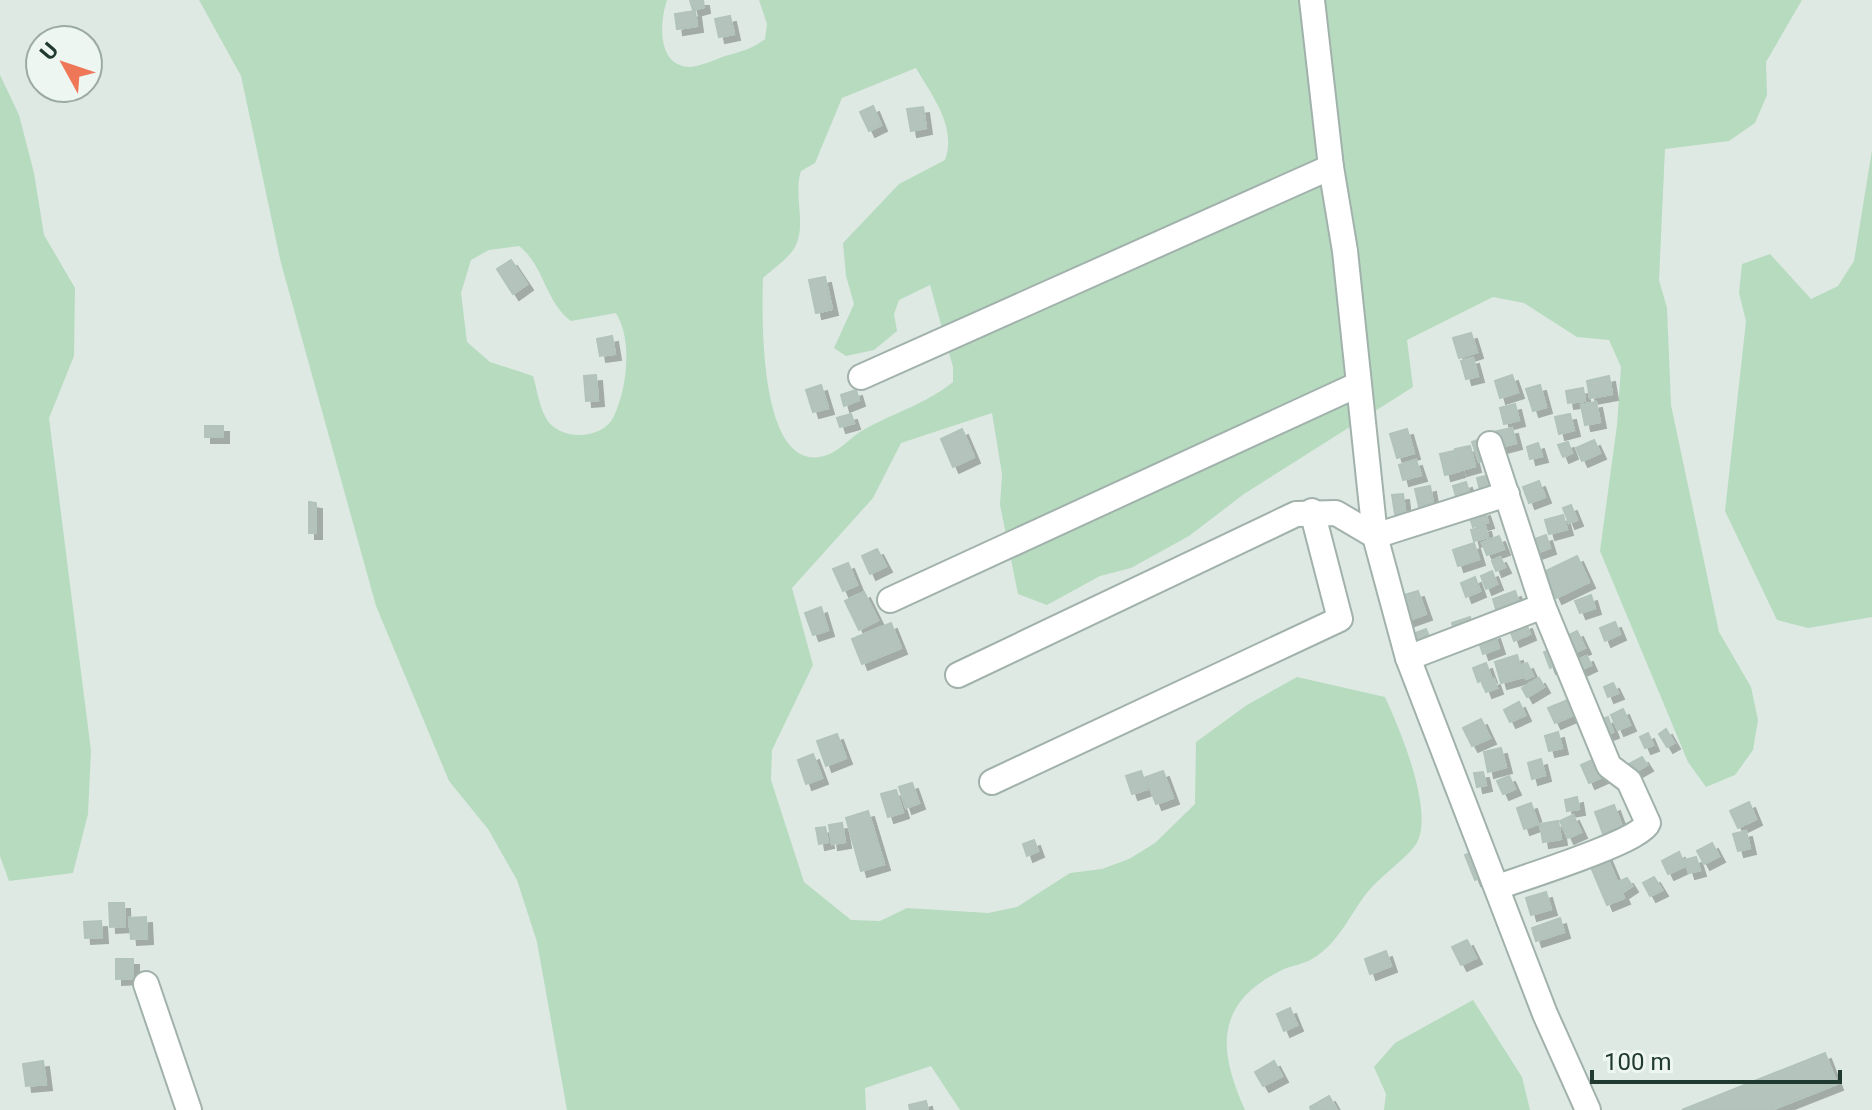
<svg xmlns="http://www.w3.org/2000/svg" width="1872" height="1110" viewBox="0 0 1872 1110" font-family="Roboto,sans-serif">
<defs>
<filter id="shadow"><feDropShadow dx="6" dy="6" stdDeviation="0" flood-color="#0004"/></filter>
</defs>
<rect width="100%" height="100%" fill="#dee9e4"/>
<g fill="#b7dbbf" fill-rule="evenodd">
<path d="M199 0H667C660 21 656 65 689 67 699 67 714 60 725 56 740 52 752 49 765 39L767 24 759 0H1802L1766 62 1767 95 1755 123 1729 141 1665 149 1659 280 1667 308 1671 405 1719 632 1751 687 1758 720 1753 750 1735 775 1706 787 1688 762 1600 551 1617 425 1621 367 1609 340 1577 337 1524 303 1493 297 1407 340 1413 387 1244 494 1189 536 1131 568 1100 576 1047 605 1018 594 1000 505 1002 474 992 413 901 443 873 498 792 588 813 665 772 750 771 780 804 882 851 920 880 921 907 908 988 913 1017 907 1070 873 1102 869 1129 859 1155 843 1195 804 1196 742 1247 705 1297 677 1385 697C1399 727 1438 818 1414 847 1400 864 1380 876 1366 894 1350 915 1337 945 1312 959 1304 964 1293 965 1284 969 1215 1002 1217 1048 1245 1110H960L931 1066 865 1088 866 1110H567L537 942 517 880 488 829 449 781 376 606 281 263 241 76ZM916 68C932 96 957 126 945 160L899 184 843 243 846 276 854 304 834 348 846 356 874 350 897 331 894 314 899 300 930 285 953 367V382C927 403 894 413 865 429 851 436 840 452 824 456 758 474 762 314 763 278 773 269 789 258 795 247 807 225 793 195 801 171L815 163 842 98ZM519 246C544 265 545 302 571 321L616 313C633 341 627 387 614 416 603 441 558 441 546 418 539 406 537 389 533 376L490 362 467 342 461 293 471 260 489 250Z"/>
<polygon points="0,75 19,115 34,173 44,235 75,288 74,356 49,418 91,751 88,814 73,873 9,881 0,856"/>
<polygon points="1872,150 1872,617 1808,628 1777,620 1725,511 1746,321 1739,293 1742,264 1770,254 1811,299 1838,286 1854,261"/>
<polygon points="1473,1000 1522,1077 1530,1110 1384,1110 1386,1094 1374,1067 1395,1043"/>
</g>
<g fill="#b4c4bd" stroke="#b1c3bb" stroke-width="2" filter="url(#shadow)">
<polygon points="690,0 703,0 704,7 693,10"/>
<polygon points="695,11 697,26 677,29 675,14"/>
<polygon points="730,16 734,34 719,37 715,19"/>
<polygon points="873,106 881,125 869,131 860,112"/>
<polygon points="923,107 926,128 911,131 907,109"/>
<polygon points="511,260 527,284 513,294 497,269"/>
<polygon points="825,277 832,309 816,313 809,280"/>
<polygon points="1471,333 1477,352 1459,358 1453,338"/>
<polygon points="612,336 615,354 600,356 597,339"/>
<polygon points="1473,358 1478,376 1466,379 1461,361"/>
<polygon points="596,375 598,400 586,401 584,376"/>
<polygon points="1512,375 1518,392 1500,398 1495,381"/>
<polygon points="1609,376 1612,394 1590,398 1587,381"/>
<polygon points="821,385 828,408 813,412 806,390"/>
<polygon points="1540,385 1546,407 1533,411 1526,389"/>
<polygon points="1583,388 1585,401 1568,403 1566,391"/>
<polygon points="856,390 859,400 844,406 841,395"/>
<polygon points="1596,402 1600,422 1585,425 1581,405"/>
<polygon points="1515,404 1519,420 1504,424 1500,408"/>
<polygon points="851,414 854,423 840,427 837,418"/>
<polygon points="1570,414 1574,430 1559,434 1555,417"/>
<rect x="205" y="426" width="18" height="11"/>
<polygon points="1512,428 1516,443 1497,448 1493,432"/>
<polygon points="962,429 974,457 953,467 941,439"/>
<polygon points="1407,429 1414,453 1397,458 1390,434"/>
<polygon points="1485,437 1492,457 1479,462 1472,442"/>
<polygon points="1594,440 1600,453 1582,461 1576,448"/>
<polygon points="1568,442 1572,453 1563,457 1558,445"/>
<polygon points="1538,443 1542,456 1530,459 1527,447"/>
<polygon points="1470,446 1475,466 1461,470 1455,449"/>
<polygon points="1454,451 1459,471 1445,475 1440,454"/>
<polygon points="1416,460 1421,475 1403,480 1399,465"/>
<polygon points="1494,474 1496,487 1480,490 1477,478"/>
<polygon points="1539,481 1545,497 1529,503 1523,487"/>
<polygon points="1466,482 1471,498 1458,503 1453,486"/>
<polygon points="1430,486 1433,503 1419,507 1415,489"/>
<polygon points="1403,494 1406,518 1396,520 1392,495"/>
<polygon points="309,502 316,503 316,533 309,533"/>
<polygon points="1571,505 1577,520 1569,523 1563,508"/>
<polygon points="1484,510 1488,522 1473,527 1469,515"/>
<polygon points="1563,515 1567,529 1549,534 1545,520"/>
<polygon points="1485,526 1488,537 1474,541 1471,530"/>
<polygon points="1546,535 1550,548 1533,554 1529,541"/>
<polygon points="1499,536 1504,549 1487,555 1482,543"/>
<polygon points="1474,543 1479,559 1458,566 1453,550"/>
<polygon points="877,549 886,566 870,574 862,556"/>
<polygon points="1577,556 1589,582 1556,598 1544,572"/>
<polygon points="1500,557 1505,567 1496,571 1492,561"/>
<polygon points="848,563 857,585 843,591 833,569"/>
<polygon points="1492,571 1497,584 1486,589 1481,576"/>
<polygon points="1475,577 1480,591 1466,597 1461,583"/>
<polygon points="1418,591 1426,614 1406,621 1398,597"/>
<polygon points="1515,591 1522,611 1499,619 1493,599"/>
<polygon points="864,592 878,620 859,630 845,601"/>
<polygon points="1591,595 1595,608 1580,613 1575,601"/>
<polygon points="821,607 828,630 813,635 805,613"/>
<polygon points="1470,617 1473,630 1455,635 1452,623"/>
<polygon points="1615,622 1620,634 1605,641 1600,628"/>
<polygon points="891,623 901,648 862,664 852,639"/>
<polygon points="1526,623 1530,634 1514,641 1510,630"/>
<polygon points="1426,629 1432,644 1416,650 1410,635"/>
<polygon points="1577,631 1585,648 1573,653 1565,637"/>
<polygon points="1494,633 1499,648 1483,654 1478,639"/>
<polygon points="1558,647 1563,663 1550,668 1544,652"/>
<polygon points="1517,655 1523,677 1501,683 1495,662"/>
<polygon points="1587,656 1591,665 1576,672 1572,662"/>
<polygon points="1486,663 1491,677 1478,682 1473,668"/>
<polygon points="1527,663 1533,676 1526,679 1520,666"/>
<polygon points="1539,678 1544,687 1527,697 1522,688"/>
<polygon points="1494,679 1497,688 1486,692 1483,683"/>
<polygon points="1613,683 1618,693 1608,697 1604,687"/>
<polygon points="1570,699 1576,714 1555,723 1548,708"/>
<polygon points="1519,702 1525,715 1510,722 1504,710"/>
<polygon points="1623,709 1630,725 1618,730 1611,715"/>
<polygon points="1608,717 1613,732 1602,736 1597,721"/>
<polygon points="1481,719 1490,738 1472,746 1463,728"/>
<polygon points="1666,729 1674,743 1667,747 1659,734"/>
<polygon points="1558,732 1562,748 1549,751 1545,736"/>
<polygon points="1648,733 1653,745 1645,748 1640,737"/>
<polygon points="837,734 846,758 826,766 817,741"/>
<polygon points="1501,748 1506,767 1488,772 1484,752"/>
<polygon points="813,754 822,778 806,784 798,760"/>
<polygon points="1601,756 1609,774 1589,783 1581,765"/>
<polygon points="1642,757 1647,765 1633,773 1629,764"/>
<polygon points="1541,759 1545,775 1532,779 1528,763"/>
<polygon points="1141,771 1147,789 1132,794 1126,776"/>
<polygon points="1163,771 1173,798 1156,804 1146,777"/>
<polygon points="1483,772 1486,785 1477,787 1474,773"/>
<polygon points="1509,776 1515,789 1503,794 1497,781"/>
<polygon points="912,783 919,803 906,808 899,787"/>
<polygon points="896,790 903,812 888,817 881,794"/>
<polygon points="1577,797 1579,809 1567,811 1565,800"/>
<polygon points="1749,802 1756,819 1738,828 1730,811"/>
<polygon points="1531,803 1538,824 1524,829 1517,808"/>
<polygon points="1614,805 1624,832 1605,839 1595,812"/>
<polygon points="868,811 884,864 861,871 846,818"/>
<polygon points="1573,815 1581,832 1568,838 1560,821"/>
<polygon points="1558,821 1561,839 1543,842 1540,824"/>
<polygon points="842,823 845,842 832,844 829,825"/>
<polygon points="825,827 828,842 819,844 816,828"/>
<polygon points="1746,831 1750,848 1738,851 1733,834"/>
<polygon points="1034,840 1038,851 1027,856 1023,844"/>
<polygon points="1712,843 1719,856 1704,864 1697,851"/>
<polygon points="1482,848 1492,873 1475,880 1465,855"/>
<polygon points="1679,852 1685,866 1668,874 1662,861"/>
<polygon points="1605,853 1624,898 1607,905 1588,860"/>
<polygon points="1696,857 1700,870 1689,873 1685,860"/>
<polygon points="1654,877 1662,890 1650,896 1643,883"/>
<polygon points="1627,878 1632,886 1623,892 1618,882"/>
<polygon points="1546,892 1551,909 1531,915 1526,898"/>
<polygon points="109,903 124,903 125,926 110,927"/>
<polygon points="146,917 147,938 131,939 129,918"/>
<polygon points="1560,918 1564,932 1536,941 1532,928"/>
<polygon points="101,921 102,937 85,938 84,922"/>
<polygon points="1467,940 1476,958 1461,965 1452,947"/>
<polygon points="1386,951 1391,966 1370,974 1365,959"/>
<polygon points="116,959 133,959 133,978 116,979"/>
<polygon points="1290,1008 1297,1025 1284,1031 1277,1014"/>
<polygon points="1825,1053 1837,1084 1771,1110 1682,1110"/>
<polygon points="43,1061 46,1084 26,1086 23,1064"/>
<polygon points="1274,1061 1282,1076 1263,1086 1255,1072"/>
<polygon points="1329,1096 1337,1110 1311,1110 1310,1107"/>
<polygon points="926,1101 928,1110 910,1110 909,1105"/>
</g>
<g fill="none" stroke-linecap="round" stroke-linejoin="round">
<defs>
<g id="minor">
<polyline points="1312,0 1331,167 1345,251 1375,536 1408,658 1545,1014 1588,1110"/>
<polyline points="861,377 1331,167"/>
<path d="M1490 444 1543 606 1609 766 1629 781 1648 823C1642 841 1522 878 1498 887"/>
<polyline points="890,600 1357,385"/>
<polyline points="1408,658 1543,606"/>
<polyline points="958,675 1296,514 1336,513 1375,536 1507,494"/>
<polyline points="992,782 1340,619 1312,511"/>
<polyline points="146,984 189,1110"/>
</g>
</defs>
<use href="#minor" stroke="#a1b1ab" stroke-width="28"/>
<use href="#minor" stroke="#fff" stroke-width="24"/>
</g>
<g transform="translate(64 64) rotate(310)"><circle r="38" fill="#eef6f2" stroke="#9caaa5" stroke-width="2"/>
<path d="M0-6L14 30L0 20L-14 30Z" fill="#ee7758"/>
<text y="-12" font-size="22" font-weight="bold" text-anchor="middle" fill="#203931">U</text>
</g>
<path d="M1592 1070v12h248v-12" fill="none" stroke="#203931" stroke-width="4"/>
<text x="1604" y="1070" font-size="24" fill="#203931" stroke="#eef6f2" stroke-width="6" paint-order="stroke">100 m</text>
</svg>
